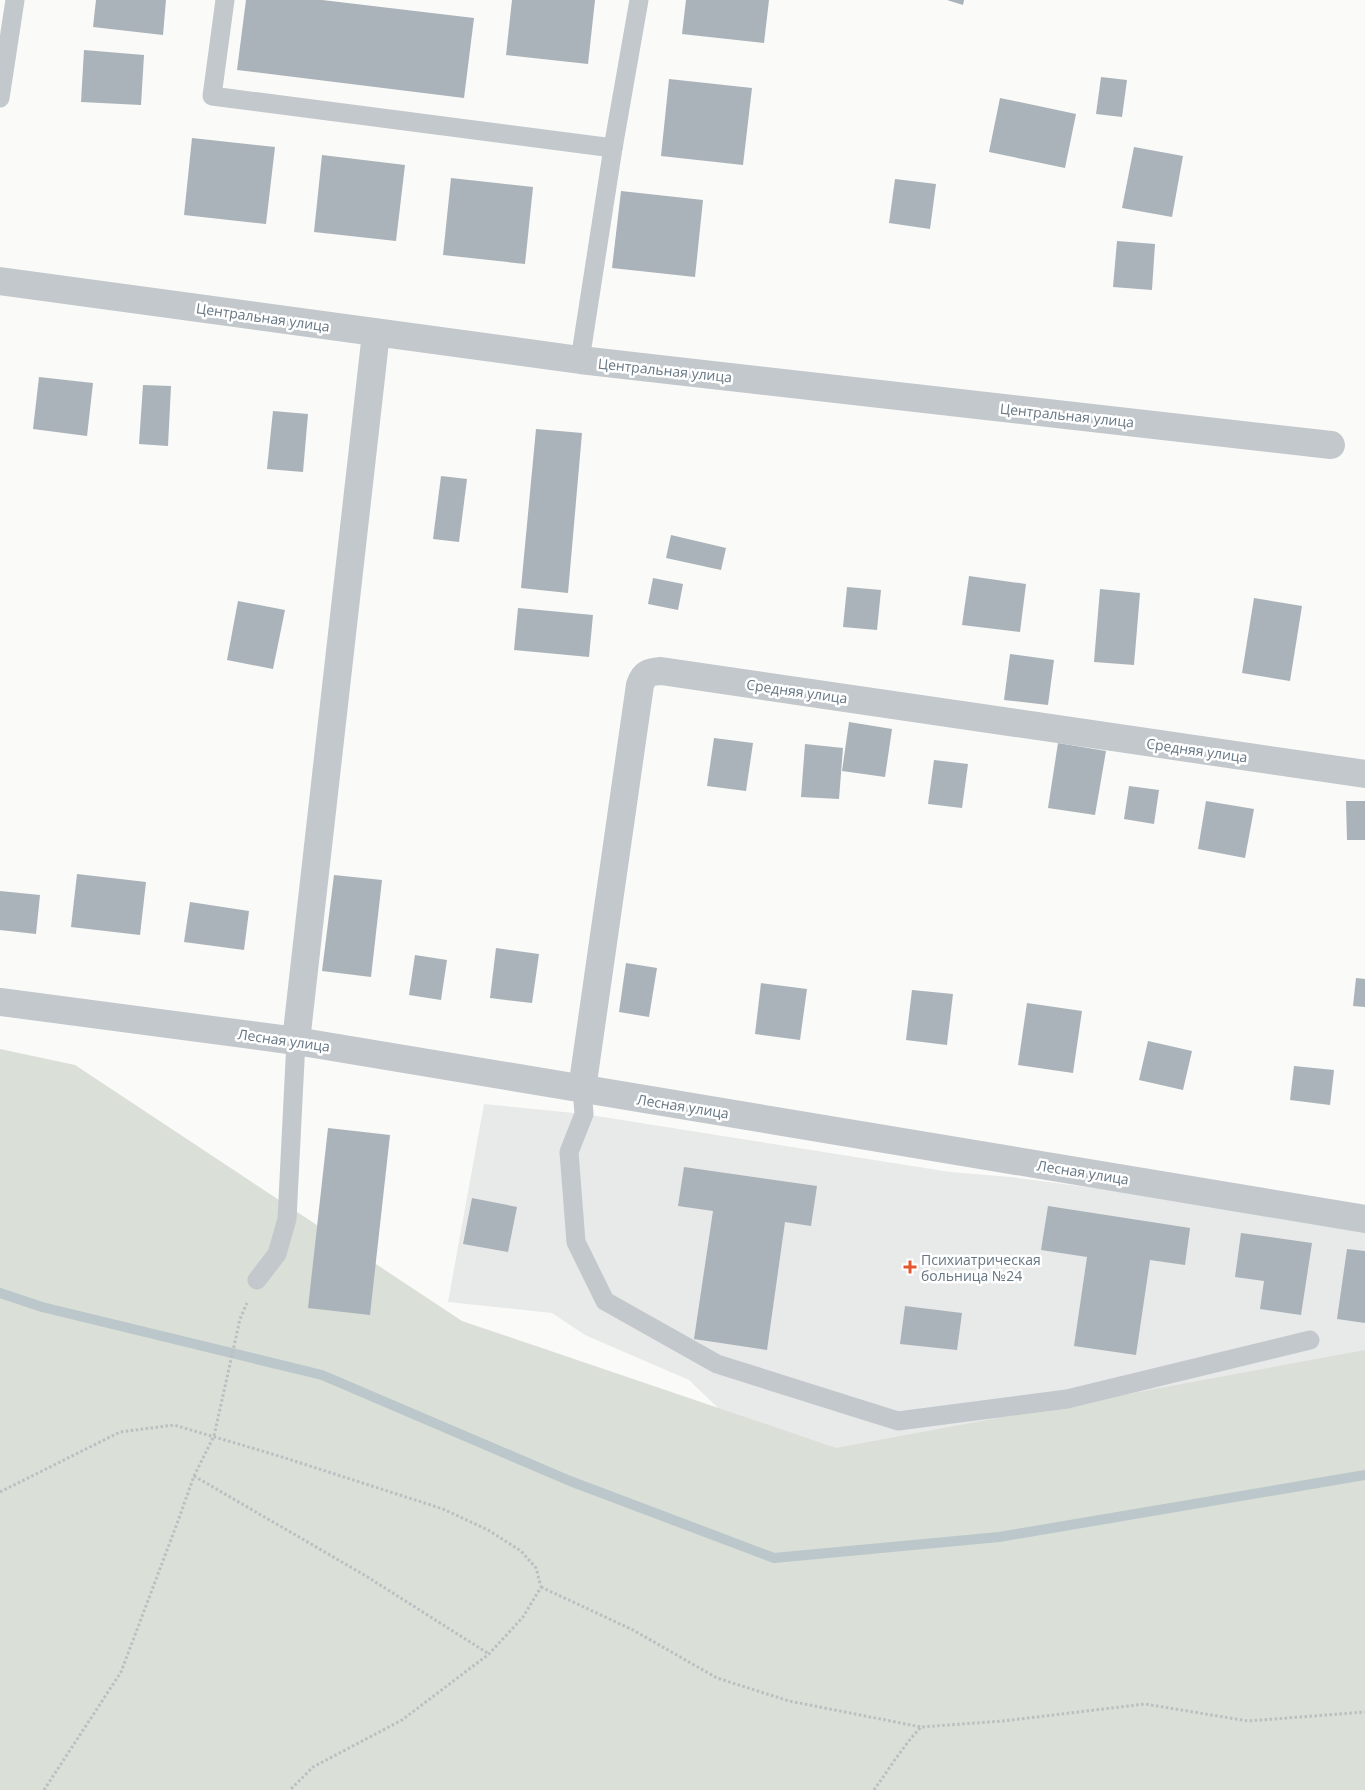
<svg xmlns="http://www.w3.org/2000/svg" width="1365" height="1790" viewBox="0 0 1365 1790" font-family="'Open Sans',sans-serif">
<rect width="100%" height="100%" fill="#fafaf8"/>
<polygon fill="#e8e9e9" points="484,1104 584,1114 950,1172 1011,1177 1241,1207 1365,1231 1365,1376 1059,1443 764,1452 689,1380 585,1335 552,1313 448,1302"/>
<polygon fill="#dadfd7" points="0,1049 75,1065 462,1321 836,1448 1365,1350 1365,1790 0,1790"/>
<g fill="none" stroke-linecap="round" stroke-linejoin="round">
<polyline stroke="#bbc7cb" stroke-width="10" points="0,1293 42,1307 322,1375 570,1481 774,1558 999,1537 1365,1475"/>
</g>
<g fill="#aab3b9">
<polygon points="96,0 166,0 163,35 93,27"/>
<polygon points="246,0 322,0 474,18 464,98 237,70"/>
<polygon points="512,0 595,0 588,64 506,55"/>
<polygon points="686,0 769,0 764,43 682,34"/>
<polygon points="947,0 964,0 963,5"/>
<polygon points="84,50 144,55 141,105 81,102"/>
<polygon points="1101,77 1127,80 1122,117 1096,114"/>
<polygon points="669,79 752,88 743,165 661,156"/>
<polygon points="1000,98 1076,114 1065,168 989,152"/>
<polygon points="192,138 275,147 266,224 184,215"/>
<polygon points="1134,147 1183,156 1172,217 1122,208"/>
<polygon points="322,155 405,165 396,241 314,232"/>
<polygon points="451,178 533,187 525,264 443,255"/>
<polygon points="895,179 936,184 930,229 889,223"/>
<polygon points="621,191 703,200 695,277 612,268"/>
<polygon points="1117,241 1155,244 1152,290 1113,287"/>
<polygon points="39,377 93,383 87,436 33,429"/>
<polygon points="143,385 171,386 168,446 139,444"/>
<polygon points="273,411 308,414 303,472 267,469"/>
<polygon points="536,429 582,433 568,593 521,588"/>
<polygon points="441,476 467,479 459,542 433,539"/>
<polygon points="671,535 726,548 721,570 666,558"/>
<polygon points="969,576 1026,584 1020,632 962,625"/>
<polygon points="653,578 683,584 678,610 648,604"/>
<polygon points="847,587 881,590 877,630 843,627"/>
<polygon points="1100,589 1140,593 1134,665 1094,662"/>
<polygon points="1254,598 1302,606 1290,681 1242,673"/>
<polygon points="238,601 285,610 273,669 227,660"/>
<polygon points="518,608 593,615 589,657 514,650"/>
<polygon points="1010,654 1054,660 1048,705 1004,700"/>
<polygon points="849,722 892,729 885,777 842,771"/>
<polygon points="714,738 753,743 746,791 707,786"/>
<polygon points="1058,743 1106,751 1095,815 1048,808"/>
<polygon points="805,744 843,748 839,799 801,797"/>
<polygon points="934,760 968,764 962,808 928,804"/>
<polygon points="1129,786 1159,790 1154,824 1124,819"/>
<polygon points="1206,801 1254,809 1245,858 1198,849"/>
<polygon points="1346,801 1365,801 1365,840 1347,840"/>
<polygon points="77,874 146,882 140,935 71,927"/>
<polygon points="334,875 382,880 371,977 322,971"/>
<polygon points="0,891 40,895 36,934 0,930"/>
<polygon points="190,902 249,911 244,950 184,942"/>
<polygon points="496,948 539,954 532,1003 490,998"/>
<polygon points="415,955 447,960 441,1000 409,995"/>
<polygon points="626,963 657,968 649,1017 619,1012"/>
<polygon points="1356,978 1365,979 1365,1007 1353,1006"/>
<polygon points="761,983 807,989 800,1040 755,1034"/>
<polygon points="912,990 953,994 947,1045 906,1040"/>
<polygon points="1027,1003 1082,1011 1073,1073 1018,1065"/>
<polygon points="1148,1041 1192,1051 1183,1090 1139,1080"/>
<polygon points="1294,1066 1334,1070 1330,1105 1290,1100"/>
<polygon points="328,1128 390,1135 370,1315 308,1308"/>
<polygon points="684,1167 817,1186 811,1226 785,1222 767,1350 694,1339 713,1211 678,1206"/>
<polygon points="472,1198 517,1207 508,1252 463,1244"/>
<polygon points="1048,1206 1190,1228 1185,1265 1150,1260 1136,1355 1074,1346 1087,1257 1041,1250"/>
<polygon points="1241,1233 1312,1243 1301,1315 1260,1309 1264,1281 1235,1277"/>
<polygon points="1347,1249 1365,1251 1365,1323 1337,1319"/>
<polygon points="905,1306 962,1313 957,1350 900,1344"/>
</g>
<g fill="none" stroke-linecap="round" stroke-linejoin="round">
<g stroke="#bbbfc2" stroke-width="3" stroke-dasharray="2.5 2.5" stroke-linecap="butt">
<polyline points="194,1476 366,1576 489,1654"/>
<polyline points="0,1492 120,1432 174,1425 279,1456 443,1509 488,1530 521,1551 536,1568 541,1587 523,1617 489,1654 402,1720 313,1767 290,1790"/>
<polyline points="541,1587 633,1630 717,1678 789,1701 921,1727"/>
<polyline points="44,1790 121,1672 178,1521 194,1476 214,1436 240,1319 247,1303"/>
<path d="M874 1790C889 1769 903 1746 921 1727L1003 1721 1145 1704 1248 1721 1365 1712"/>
</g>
<g stroke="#c3c8cc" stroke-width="19">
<polyline points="225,0 212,96 613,148"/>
<polyline points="0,98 15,0"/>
<polyline points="580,360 613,148 639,0"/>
<polyline points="582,1089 584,1114 569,1152 576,1242 605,1301 717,1364 898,1421 1067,1399 1310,1340"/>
<polyline points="257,1280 277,1254 287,1219 296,1041"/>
</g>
<g stroke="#c3c8cc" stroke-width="28">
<polyline points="0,281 580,360 1331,445"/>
<polyline points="0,1002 296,1041 1365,1219"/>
<polyline points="296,1041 376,333"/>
<path d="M582 1089 640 685C644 673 649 672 661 671L1365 774"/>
</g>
</g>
<path fill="#e4572e" stroke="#fff" stroke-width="2" d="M907.5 1259.5h5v5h5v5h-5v5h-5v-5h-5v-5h5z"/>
<g text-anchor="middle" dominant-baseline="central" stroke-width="5" stroke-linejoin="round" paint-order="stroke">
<g font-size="14" fill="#657683" stroke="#fff">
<text transform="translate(263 317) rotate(8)">Центральная улица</text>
<text transform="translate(665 370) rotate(6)">Центральная улица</text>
<text transform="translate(1067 415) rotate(6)">Центральная улица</text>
<text transform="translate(797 691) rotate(8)">Средняя улица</text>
<text transform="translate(1197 750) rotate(8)">Средняя улица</text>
<text transform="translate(284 1040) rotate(8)">Лесная улица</text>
<text transform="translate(683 1106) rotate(9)">Лесная улица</text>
<text transform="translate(1083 1172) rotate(9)">Лесная улица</text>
</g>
<g font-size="14" fill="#657683" stroke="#fff" text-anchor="start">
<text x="921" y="1259">Психиатрическая<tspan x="921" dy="16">больница №24</tspan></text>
</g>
</g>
</svg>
